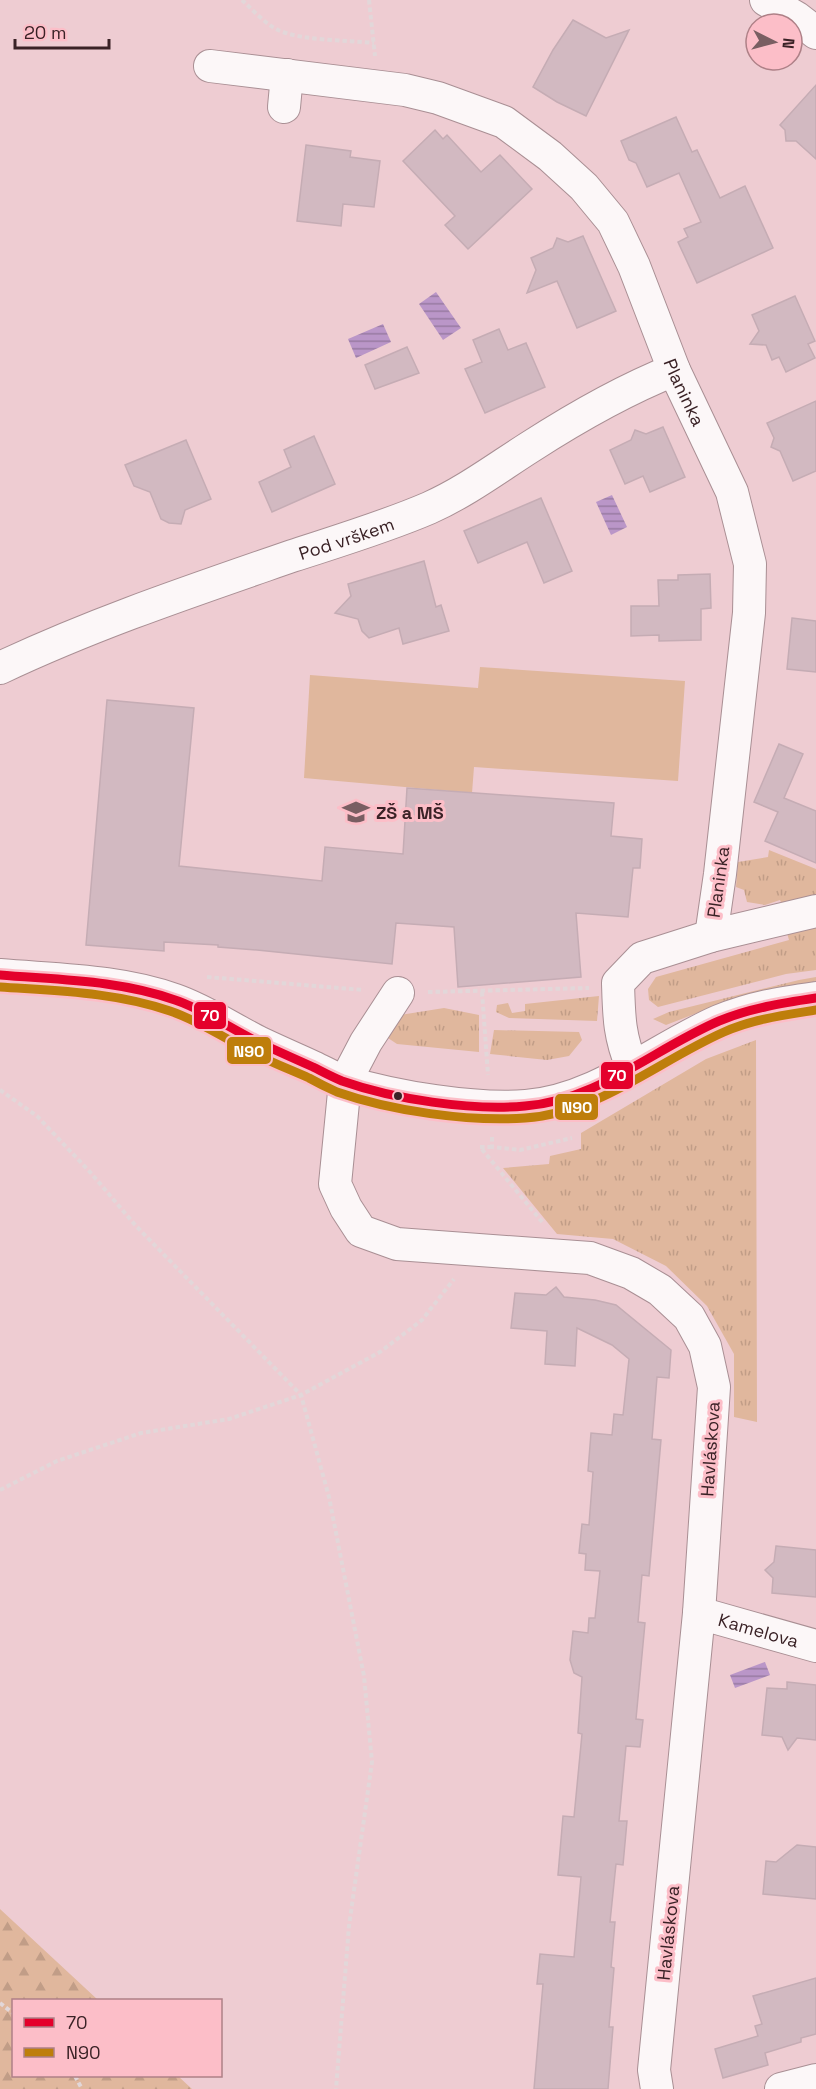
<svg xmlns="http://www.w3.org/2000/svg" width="816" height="2089" viewBox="0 0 816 2089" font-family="'Space Grotesk',sans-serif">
<defs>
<pattern id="grass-tufts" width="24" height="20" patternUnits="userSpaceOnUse" patternTransform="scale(1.5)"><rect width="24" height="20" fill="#e0b79d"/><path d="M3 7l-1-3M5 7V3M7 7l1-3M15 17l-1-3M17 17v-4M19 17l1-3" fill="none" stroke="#c19d87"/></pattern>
<pattern id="forest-firs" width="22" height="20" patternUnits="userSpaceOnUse" patternTransform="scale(1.5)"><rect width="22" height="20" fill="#e0b79d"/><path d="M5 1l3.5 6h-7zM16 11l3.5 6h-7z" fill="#c19d87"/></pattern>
<pattern id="water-rules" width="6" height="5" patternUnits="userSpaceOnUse" patternTransform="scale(1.5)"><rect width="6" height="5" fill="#ba96c8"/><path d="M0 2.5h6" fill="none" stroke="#987aa2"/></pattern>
</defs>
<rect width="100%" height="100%" fill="#eeccd2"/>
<g fill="url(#grass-tufts)">
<polygon points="769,850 816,869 816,898 783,907 780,900 765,905 747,902 744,890 736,887 738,862 768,857"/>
<polygon points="816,925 816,970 786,974 658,1007 649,1000 648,989 656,977 789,940 787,933"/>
<polygon points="816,977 816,981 736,998 666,1025 653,1019 669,1012 799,980"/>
<polygon points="599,996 597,1021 509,1018 496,1012 497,1005 508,1003 512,1013 525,1011 525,1004"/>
<polygon points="444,1008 479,1015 479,1052 397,1044 385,1036 400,1015"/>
<polygon points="494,1030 579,1032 582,1040 569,1056 547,1060 490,1054"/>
<polygon points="756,1040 757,1422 734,1417 734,1354 707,1306 666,1266 613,1239 557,1234 503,1168 549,1164 550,1156 581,1149 581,1133 706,1059"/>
</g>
<polygon fill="url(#forest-firs)" points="0,1909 98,2000 14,2000 14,2076 178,2076 192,2089 0,2089"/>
<polygon fill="#e0b79d" points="480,667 685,681 678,781 474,767 472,793 304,778 310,675 478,688"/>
<g fill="url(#water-rules)">
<polygon points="436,292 461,328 443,340 419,304"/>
<polygon points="383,324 391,342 356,358 348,339"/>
<polygon points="612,495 627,527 611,535 596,502"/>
<polygon points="765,1662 770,1675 735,1688 730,1675"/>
</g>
<g fill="#d2b9c1" stroke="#c5acb4" stroke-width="1.5">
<polygon points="573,20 606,38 629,30 586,116 557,102 533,87 553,50"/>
<polygon points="816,85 816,159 796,141 786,141 785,130 780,125"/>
<polygon points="676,117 692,152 697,150 720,198 745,186 773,248 697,283 678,242 688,237 684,229 701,222 679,173 647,187 636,163 629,160 621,141"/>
<polygon points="435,130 443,139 447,135 481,172 500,155 532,189 468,249 445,225 455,216 403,161"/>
<polygon points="306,145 351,151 350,157 380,161 374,207 343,204 341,226 297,221"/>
<polygon points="583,236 616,311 577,328 557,281 527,293 536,270 531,258 553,248 557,238 568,242"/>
<polygon points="795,296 815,341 808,344 815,358 786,372 779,357 772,360 766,345 750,344 759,331 752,315"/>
<polygon points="499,329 508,350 526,343 545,387 485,413 465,369 482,362 473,340"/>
<polygon points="407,347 419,373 375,389 365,365"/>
<polygon points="816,401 816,471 793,481 780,451 771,447 774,438 767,423"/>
<polygon points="663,427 685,477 650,492 643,476 625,484 610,450 631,440 635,430 646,434"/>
<polygon points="314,436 335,484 272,512 259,482 291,467 284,450"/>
<polygon points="186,440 211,499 185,510 181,524 169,523 161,519 150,492 134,486 125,465"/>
<polygon points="541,498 572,571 544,583 527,542 478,563 464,531"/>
<polygon points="424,561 436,607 441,605 449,631 403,644 399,628 369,638 362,631 358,619 335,613 351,596 348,584"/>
<polygon points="710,574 711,608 701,609 701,640 659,641 659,635 631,636 631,606 659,606 658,580 678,580 678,575"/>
<polygon points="792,618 816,621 816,672 787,669"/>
<polygon points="107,700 194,708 179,866 322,881 325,847 403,854 407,788 614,803 611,836 642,839 640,868 633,868 628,917 576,913 581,977 458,987 454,927 396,923 392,964 257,950 218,947 218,945 164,942 164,951 86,945"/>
<polygon points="779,744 803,754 784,798 816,811 816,863 765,841 778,812 754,802"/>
<polygon points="556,1287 564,1297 595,1300 616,1305 671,1350 669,1378 657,1377 652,1439 661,1440 649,1576 642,1575 638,1622 645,1623 636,1719 643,1720 640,1747 626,1746 619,1821 627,1821 623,1865 616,1864 610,1922 615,1922 611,1967 614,1968 609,2027 613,2027 608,2089 534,2089 543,1984 537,1984 540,1954 574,1957 581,1877 558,1875 563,1816 574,1817 582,1734 578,1733 582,1677 574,1673 570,1660 573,1631 588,1633 589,1618 595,1618 600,1571 585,1570 586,1554 579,1553 582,1524 589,1525 593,1472 588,1471 591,1433 612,1435 614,1414 623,1415 629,1359 612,1345 577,1328 575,1366 545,1364 547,1331 511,1328 515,1293 546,1295"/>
<polygon points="776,1546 816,1550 816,1597 772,1593 773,1578 765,1570 774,1562"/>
<polygon points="787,1682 816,1685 816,1740 797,1738 788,1750 782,1737 762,1735 767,1688 787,1689"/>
<polygon points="797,1845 816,1847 816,1899 763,1894 766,1861 776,1862"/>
<polygon points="816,1978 816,2034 801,2038 801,2042 765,2053 768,2065 723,2078 715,2049 758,2036 755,2026 762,2024 753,1996"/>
</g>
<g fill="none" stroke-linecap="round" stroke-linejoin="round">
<defs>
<g id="minor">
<polyline points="766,0 797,18 816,33"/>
<path id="s1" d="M210 66 405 90 438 98 504 122 550 156 584 187 613 222 634 266 674 370 732 492 750 564 749 613 720 874 711 936"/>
<polyline points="284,107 287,75"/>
<path id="s2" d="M0 668C95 623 194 590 292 556 338 541 385 527 429 508 465 492 497 468 530 447 575 418 624 390 674 370"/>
<path d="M0 975C58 980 120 980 175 1000 204 1010 232 1029 260 1043 277 1051 295 1059 313 1067 324 1072 335 1079 346 1082 396 1097 474 1110 526 1106 598 1100 655 1049 719 1021 753 1007 781 1003 816 998"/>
<polyline points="398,993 366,1042 345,1082 335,1184 346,1208 361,1231 397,1244 590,1258 631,1273 660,1290 689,1317 705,1346 714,1387 699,1613 654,2070 657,2089"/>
<path d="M632 1067C619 1036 619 1016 618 983L642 958 711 936 816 911"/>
<path id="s3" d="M699 1613 816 1646"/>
<polyline points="781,2089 816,2080"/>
</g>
</defs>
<use href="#minor" stroke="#a98f94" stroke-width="34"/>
<g stroke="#e2d7d9" stroke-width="4" stroke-dasharray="4.5 3" stroke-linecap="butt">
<path d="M242 0C253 10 264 23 278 30 302 41 347 40 374 43"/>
<polyline points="369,0 375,56"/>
<polyline points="207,977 364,990"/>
<polyline points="428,992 589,988"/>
<polyline points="482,992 488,1075"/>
<polyline points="0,1090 37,1116 90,1172 136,1226 301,1395 329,1497 364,1676 372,1762 349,1926 336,2089"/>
<polyline points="492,1137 492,1147 520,1150 572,1138"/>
<polyline points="492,1147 480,1147 543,1223"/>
<polyline points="0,1490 57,1461 141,1433 229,1419 301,1395 380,1352 422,1320 454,1279"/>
<polyline points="0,2003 14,2014"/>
<polyline points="75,2076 82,2089"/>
</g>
<use href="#minor" stroke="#fcf7f8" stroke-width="32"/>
<defs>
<path id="bus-1" d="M0 975C59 980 119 980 175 1000 205 1010 231 1029 260 1043 277 1051 295 1059 313 1067 323 1072 332 1077 342 1081 393 1099 471 1111 525 1106 598 1100 654 1049 719 1021 750 1008 783 1003 816 998"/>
<path id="bus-2" d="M0 987C57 991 115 992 170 1011 200 1021 227 1040 255 1054 273 1063 291 1070 309 1078 318 1083 328 1088 337 1092 391 1111 469 1122 525 1118 600 1113 658 1061 724 1032 753 1019 785 1015 816 1010"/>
</defs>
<use href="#bus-1" stroke="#fcbec8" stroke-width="14"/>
<use href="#bus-2" stroke="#fcbec8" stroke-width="14"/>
<use href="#bus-1" stroke="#e4002b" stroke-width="9"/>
<use href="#bus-2" stroke="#be7e0b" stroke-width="9"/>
</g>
<defs>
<symbol id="school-bare" viewBox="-9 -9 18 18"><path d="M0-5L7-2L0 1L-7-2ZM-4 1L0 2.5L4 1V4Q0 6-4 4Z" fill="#795e62" stroke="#fcbec8" stroke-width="2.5" paint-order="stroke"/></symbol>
</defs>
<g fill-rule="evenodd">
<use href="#school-bare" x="337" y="793" width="38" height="38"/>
</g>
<circle fill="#3a2226" stroke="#fcbec8" stroke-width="2" cx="398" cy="1096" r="5"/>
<g text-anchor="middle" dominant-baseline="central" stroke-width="6" stroke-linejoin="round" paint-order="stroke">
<g font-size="18" fill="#3a2226" stroke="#fcbec8">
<text stroke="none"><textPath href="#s1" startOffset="634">Planinka</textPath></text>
<text stroke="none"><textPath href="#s2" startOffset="370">Pod vrškem</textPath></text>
<text transform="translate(718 882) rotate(-82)">Planinka</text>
<text transform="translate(710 1449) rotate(-86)">Havláskova</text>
<text stroke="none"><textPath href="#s3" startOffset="62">Kamelova</textPath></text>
<text transform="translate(668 1933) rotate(-84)">Havláskova</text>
</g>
<g font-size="18" font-weight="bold" fill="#3a2226" stroke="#fcbec8" text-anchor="start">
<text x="376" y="812">ZŠ a MŠ</text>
</g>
</g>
<g stroke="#fcbec8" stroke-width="2">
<rect x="193" y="1001" width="34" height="29" rx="6" fill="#e4002b"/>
<rect x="226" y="1036" width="46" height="29" rx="6" fill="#be7e0b"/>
<rect x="600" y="1061" width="34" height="29" rx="6" fill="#e4002b"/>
<rect x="554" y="1093" width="45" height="28" rx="6" fill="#be7e0b"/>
</g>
<g font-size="16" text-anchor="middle" font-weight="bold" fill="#fff">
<text x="210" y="1021">70</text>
<text x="249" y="1057">N90</text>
<text x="617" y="1081">70</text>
<text x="577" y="1113">N90</text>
</g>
<rect x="12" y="1999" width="210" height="78" fill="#fcbec8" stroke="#ae8087" stroke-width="1.5"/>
<rect x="24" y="2018" width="30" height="9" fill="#e4002b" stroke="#ae8087" stroke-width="1.5"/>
<text x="66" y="2029" font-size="18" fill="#3a2226">70</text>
<rect x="24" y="2048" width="30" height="9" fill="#be7e0b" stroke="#ae8087" stroke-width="1.5"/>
<text x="66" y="2059" font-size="18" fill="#3a2226">N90</text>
<g transform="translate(774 42) rotate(96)"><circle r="28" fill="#fcbec8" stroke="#ae8087" stroke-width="1.5"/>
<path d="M0-4.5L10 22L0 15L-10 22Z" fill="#795e62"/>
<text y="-9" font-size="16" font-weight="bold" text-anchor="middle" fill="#3a2226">N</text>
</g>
<path d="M15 39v9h94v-9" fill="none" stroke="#3a2226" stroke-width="3"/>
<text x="24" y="39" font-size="18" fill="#3a2226" stroke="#fcbec8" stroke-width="4.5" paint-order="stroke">20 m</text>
</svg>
